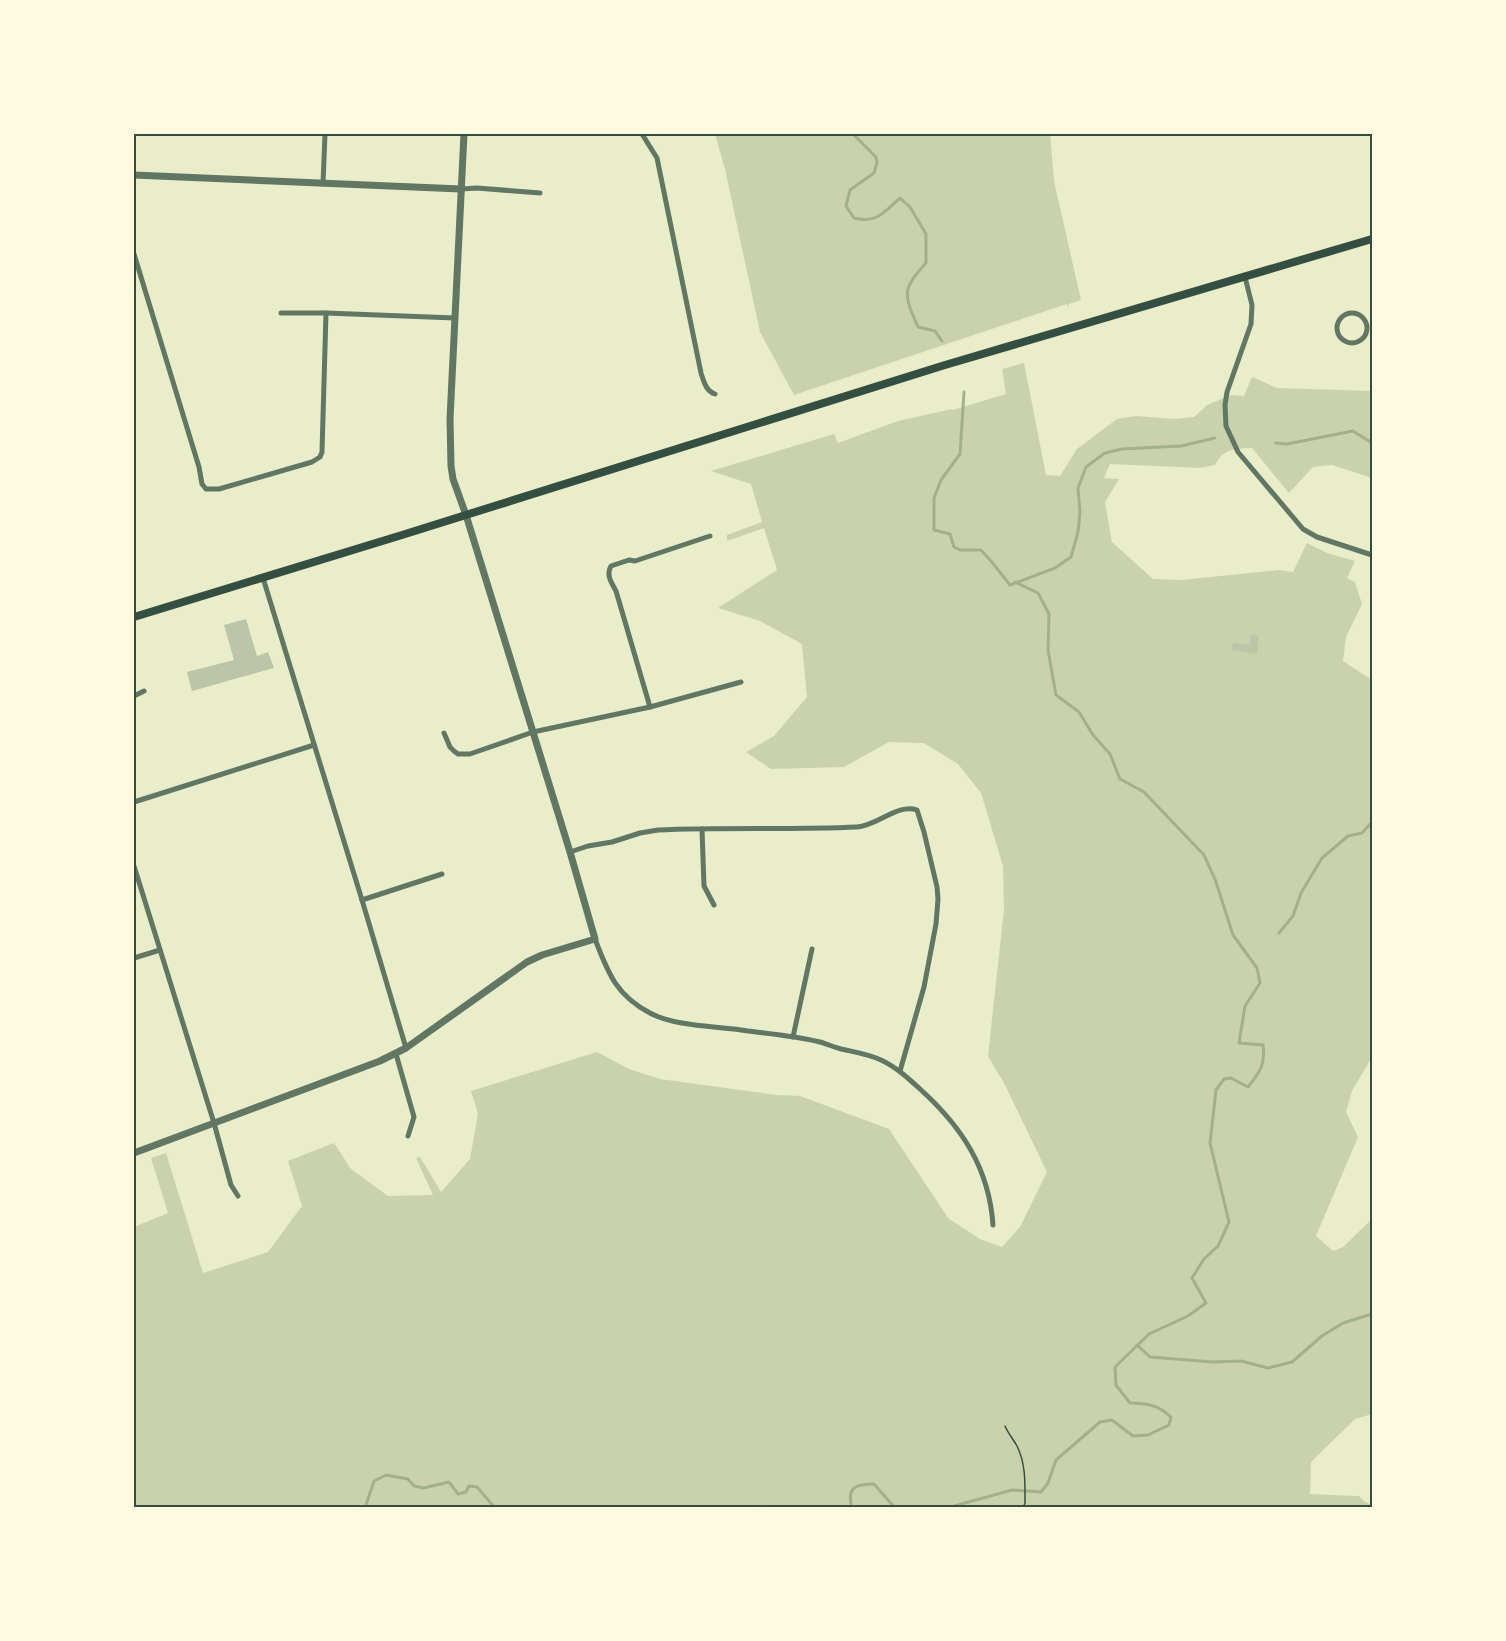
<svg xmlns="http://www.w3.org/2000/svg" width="1506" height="1641" viewBox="0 0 1506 1641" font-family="Karla,sans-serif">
<rect width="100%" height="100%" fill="#e9edc9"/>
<g fill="#cad2ad">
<polygon points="715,134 1050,134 1054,181 1081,300 1069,304 1069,307 1067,304 794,395 760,332 725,169"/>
<path d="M1024 363 1046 475 1060 476 1077 449 1117 419 1136 416 1174 419 1194 417 1207 405 1231 395 1244 396 1252 377 1277 388 1372 391V478L1332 465 1313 467 1289 493 1252 448C1234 449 1224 448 1215 465L1200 468 1110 464 1104 478 1119 479 1105 502 1112 542 1153 579 1181 580 1279 570 1293 572 1307 543 1327 553 1355 561 1347 578 1355 582 1362 604 1346 637 1343 661 1372 680V1057L1352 1091 1346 1112 1358 1137 1316 1236 1333 1251 1343 1247 1372 1219V1414L1355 1419 1311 1462 1310 1494 1359 1496 1364 1501 1372 1505V1507H134V1227L168 1213 151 1158 166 1153 203 1273 268 1252 302 1206 288 1161 334 1143 351 1169 388 1196 433 1195 416 1158 420 1157 441 1192 470 1159 478 1114 471 1091 597 1052 629 1069 660 1079 777 1095 800 1096 889 1129 948 1218 980 1239 1002 1247 1020 1227 1047 1172 1004 1083 988 1056 1004 909 1003 866 981 793 958 764 924 743 889 742 844 767 771 769 746 752 774 736 807 697 802 644 760 621 718 608 777 570 764 528 727 541V535L762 522 751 484 711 471 834 434 838 443 898 421 952 409 953 410 1006 394 1002 369Z"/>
</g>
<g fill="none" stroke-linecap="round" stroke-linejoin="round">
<g stroke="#a3b18a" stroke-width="3">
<path d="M853 134 876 157 877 163 874 173 850 190 846 206 854 218C877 224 884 212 900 198L910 207 926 234V263C901 290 904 295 918 327L935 331 942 341"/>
<polyline points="964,392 960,454 941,480 934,498 934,530 950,534 954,547 960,550 981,550 991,561 1010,585 1055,568 1071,557 1078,532 1080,512 1078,488 1086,467 1105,453 1122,449 1181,446 1215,438"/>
<polyline points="1276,443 1287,444 1353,431 1372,443"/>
<polyline points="1279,933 1293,916 1301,893 1322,858 1348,836 1362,833 1372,822"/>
<polyline points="1137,1345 1150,1357 1213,1362 1241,1361 1268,1368 1292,1362 1322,1336 1343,1323 1372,1314"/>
<polyline points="365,1508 374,1481 386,1475 408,1479 414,1486 423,1488 449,1482 458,1494 466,1492 469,1486 477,1487 495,1508"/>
<polyline points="763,1508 765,1506 766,1508"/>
<path d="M852 1508C846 1487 856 1484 874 1484L895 1508"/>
<path d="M947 1508 1012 1490 1041 1492 1048 1483 1056 1460 1100 1422 1112 1420 1133 1436 1148 1435 1169 1425 1171 1417C1157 1404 1148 1404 1130 1403L1116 1385 1115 1367 1149 1334 1188 1316 1206 1303 1192 1278 1204 1259 1218 1246 1229 1222 1210 1143 1216 1090 1224 1079 1231 1078 1248 1087C1259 1073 1266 1065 1263 1045L1239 1043 1245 1006 1260 983 1257 968 1233 935 1215 879 1204 855 1144 792 1120 779 1110 754 1093 735 1079 712 1056 695 1048 650 1049 614 1038 593 1015 582"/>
</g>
</g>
<g fill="#bcc5a7">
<polygon points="246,619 257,656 268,652 274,668 192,691 187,672 234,660 224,625"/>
<polygon points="1251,635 1259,636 1257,654 1232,650 1233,643 1250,645"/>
</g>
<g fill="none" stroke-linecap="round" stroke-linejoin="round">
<path stroke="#344e41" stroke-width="1.5" d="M1005 1426C1008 1433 1013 1439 1017 1446 1026 1464 1025 1484 1025 1503L1023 1508"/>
<g stroke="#617663" stroke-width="5">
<path d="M642 134 657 158 701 373C704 382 706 391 715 394"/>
<polyline points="323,184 325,134"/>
<polyline points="461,189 477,188 540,193"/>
<polyline points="134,254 199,467 202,484 206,489 219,489 312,462 320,457 322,452 326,313"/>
<polyline points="1245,277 1252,305 1251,324 1227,392 1225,405 1226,426 1238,452 1303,529 1317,537 1372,555"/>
<circle cx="1352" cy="328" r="15"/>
<polyline points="281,313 326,313 455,318"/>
<polyline points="263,578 362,900 406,1048"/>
<polyline points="134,696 144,691"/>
<path d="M650 707 616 591C611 582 606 575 611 566L629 560 635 561 710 536"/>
<polyline points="444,733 450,747 454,751 458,754 470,754 533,732 650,707 741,682"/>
<polyline points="134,802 314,745"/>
<polyline points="702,829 704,886 714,905"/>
<path d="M570 852 588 846 612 842 640 833 658 830C724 827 791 830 857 827 877 826 898 803 917 810L924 832 937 887 938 899 936 924 924 987 900 1071"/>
<polyline points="134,866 214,1123 231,1185 238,1196"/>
<polyline points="362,900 442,874"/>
<path d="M595 939C608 973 616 995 650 1013 676 1027 718 1026 748 1031 772 1034 796 1036 820 1042 827 1044 834 1047 841 1049 854 1052 868 1054 881 1060 896 1067 908 1078 920 1089 962 1127 989 1168 993 1225"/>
<polyline points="134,958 160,950"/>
<polyline points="793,1037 812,949"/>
<polyline points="396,1054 414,1117 408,1136"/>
</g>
<g stroke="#617663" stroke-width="7">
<polyline points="134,175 461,189"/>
<polyline points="134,1153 380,1061 406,1048 527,962 542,955 595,939 570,852 466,515 453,479 451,466 450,419 464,134"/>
</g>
<polyline stroke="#344e41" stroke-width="8" points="134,617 402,535 945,365 1372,239"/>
</g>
<rect width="1506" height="1641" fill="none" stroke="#fefae0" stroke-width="270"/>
<rect x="135" y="135" width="1236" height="1371" fill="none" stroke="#344e41" stroke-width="2"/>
</svg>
